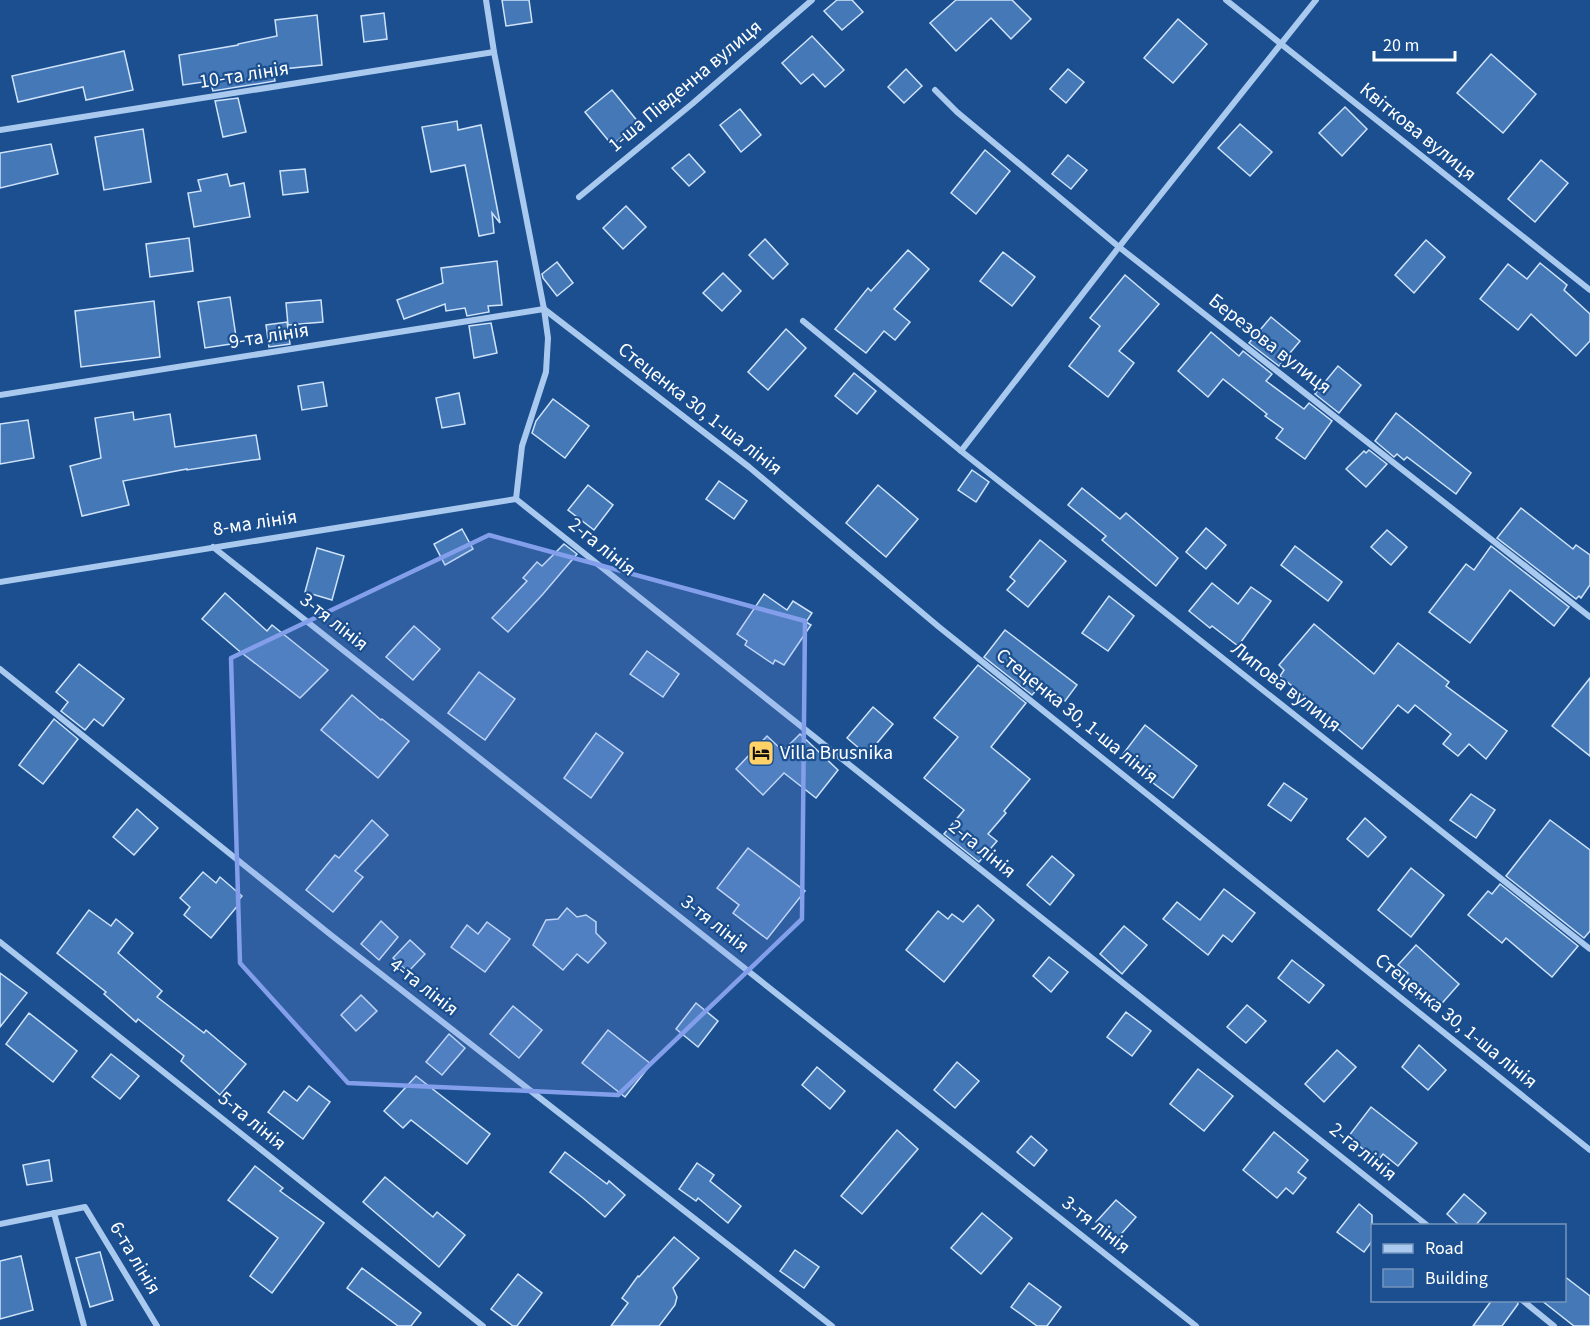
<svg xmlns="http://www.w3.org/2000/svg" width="1590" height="1326" viewBox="0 0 1590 1326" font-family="'Source Sans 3',sans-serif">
<rect width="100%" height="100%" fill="#1b4f8f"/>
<g fill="#4478b7" stroke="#cfe3fa" stroke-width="1.5">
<polygon points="502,0 529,0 532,22 506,26"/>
<polygon points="837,0 852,0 863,12 842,30 824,11"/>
<polygon points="956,0 1012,0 1031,19 1011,39 991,18 956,51 930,23"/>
<polygon points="384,13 387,39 364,42 361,16"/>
<polygon points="317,15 322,65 273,70 275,81 213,91 210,81 183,85 179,55 238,45 238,44 277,36 275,20"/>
<polygon points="1178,19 1207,44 1173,83 1144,58"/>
<polygon points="812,36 844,70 825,87 813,74 801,84 782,63"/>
<polygon points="124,51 133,90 86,100 83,87 18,102 12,76"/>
<polygon points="1491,54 1536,94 1503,133 1457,93"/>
<polygon points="906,69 922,86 904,103 888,87"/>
<polygon points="1068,69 1084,82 1066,103 1050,89"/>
<polygon points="612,90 639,123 612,145 585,112"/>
<polygon points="238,98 246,132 223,137 215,101"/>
<polygon points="1345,107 1367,129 1342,156 1319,133"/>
<polygon points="740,109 761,135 741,152 720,125"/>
<polygon points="457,121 458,130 481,125 500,223 492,213 494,233 479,236 465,165 431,172 422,127"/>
<polygon points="1240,124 1272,152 1250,176 1218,148"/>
<polygon points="143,129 151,182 104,190 95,137"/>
<polygon points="51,144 58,174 0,188 0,153"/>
<polygon points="985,150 1010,171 976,214 951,193"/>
<polygon points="689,154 705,172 689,186 672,168"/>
<polygon points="1068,155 1087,170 1071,189 1052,174"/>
<polygon points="1541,160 1568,183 1535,222 1508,199"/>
<polygon points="305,169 308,192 283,195 280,171"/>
<polygon points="227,174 230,186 244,183 250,217 194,227 188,193 201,191 198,180"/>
<polygon points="626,206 646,227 623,249 603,228"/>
<polygon points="189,238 193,271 150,277 146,244"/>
<polygon points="765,239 788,264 773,279 749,255"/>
<polygon points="1426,240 1445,257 1414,293 1395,275"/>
<polygon points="908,250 929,269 894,309 910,322 895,340 884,331 866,353 835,329 868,288 871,291"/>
<polygon points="1003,252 1035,277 1012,306 980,281"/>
<polygon points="497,261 502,305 488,306 489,312 467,316 465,308 446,311 445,304 404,319 397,300 443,283 441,268"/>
<polygon points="557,262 573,283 557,296 543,278 542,274"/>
<polygon points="1540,263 1567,285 1564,290 1590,314 1590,341 1576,356 1531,314 1518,330 1480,299 1508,264 1527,279"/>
<polygon points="723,273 741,291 722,311 703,293"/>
<polygon points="1125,275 1159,304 1119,351 1134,363 1108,397 1069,366 1100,326 1090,318"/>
<polygon points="230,297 237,343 205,348 198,302"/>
<polygon points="321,300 323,322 288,325 286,303"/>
<polygon points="154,301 160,357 81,367 75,311"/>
<polygon points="1271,317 1300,341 1279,366 1249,343"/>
<polygon points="287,322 290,344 269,347 266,325"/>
<polygon points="491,323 497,353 474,358 469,326"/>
<polygon points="786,329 806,348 768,390 748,372"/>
<polygon points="1211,332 1239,356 1243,351 1272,374 1266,381 1304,409 1309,403 1332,421 1305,459 1276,438 1283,429 1265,416 1267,414 1223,379 1208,397 1178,371"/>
<polygon points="1338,366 1361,385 1339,413 1315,394"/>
<polygon points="854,373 876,391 857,414 835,396"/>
<polygon points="323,382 327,406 302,410 298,386"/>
<polygon points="459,393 465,424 442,428 436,398"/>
<polygon points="553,399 589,426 565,458 532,433 536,421"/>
<polygon points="133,412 134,420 170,414 175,447 256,435 260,459 187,470 187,469 123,481 129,505 82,516 70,466 101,458 95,418"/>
<polygon points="1396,413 1471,473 1456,494 1407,457 1404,460 1397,454 1394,457 1375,441"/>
<polygon points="28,420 34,458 0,464 0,424"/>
<polygon points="1369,450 1387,464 1366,487 1346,469 1364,451 1366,453"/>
<polygon points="972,470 989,482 976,502 958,490"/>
<polygon points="719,481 747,501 734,519 706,499"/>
<polygon points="588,485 613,505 594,530 568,510"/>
<polygon points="878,485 918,519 886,557 846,523"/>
<polygon points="1082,488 1120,519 1126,513 1178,558 1156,586 1102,540 1106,536 1068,505"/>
<polygon points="1521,508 1573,549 1576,545 1590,555 1590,585 1581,598 1579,596 1576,599 1497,538"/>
<polygon points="1206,528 1226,545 1206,569 1186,552"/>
<polygon points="462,529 473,549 445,565 434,544"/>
<polygon points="1387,530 1407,547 1391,565 1371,547"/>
<polygon points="1040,540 1066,561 1028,607 1007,590 1015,581 1010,577"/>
<polygon points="564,544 577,554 543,594 508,632 492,618 527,581 523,578 537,562 542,566"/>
<polygon points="1295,546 1342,582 1328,601 1281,565"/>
<polygon points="1491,546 1569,607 1554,626 1510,590 1470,643 1429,612 1466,564 1474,570"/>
<polygon points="317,548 344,556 332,600 305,592"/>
<polygon points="1212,583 1238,604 1251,587 1271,601 1238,646 1212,626 1210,628 1189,611"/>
<polygon points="225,593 267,631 272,625 328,670 300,698 238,650 202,619"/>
<polygon points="764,594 787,610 793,601 812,613 806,622 811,625 784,665 775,660 773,664 745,645 747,641 737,634"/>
<polygon points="1109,596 1134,616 1108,651 1082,633"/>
<polygon points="1314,624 1374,674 1398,643 1449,682 1446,686 1507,731 1486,759 1469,744 1458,756 1443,744 1451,734 1415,705 1408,713 1398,705 1362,749 1333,725 1336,722 1280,676 1284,670 1279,665"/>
<polygon points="414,626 440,649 413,680 386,657"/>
<polygon points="1005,630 1077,685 1065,701 1042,684 1032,695 984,657"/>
<polygon points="647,651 679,674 663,697 630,674"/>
<polygon points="79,664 124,699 103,726 94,719 85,730 61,711 68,702 56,692"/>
<polygon points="978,665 1026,703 991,747 1030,779 1004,811 1006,813 988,834 997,841 979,862 944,834 964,810 924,778 958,737 934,718"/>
<polygon points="479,672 515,699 485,740 448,713"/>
<polygon points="1590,678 1590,756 1552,726"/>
<polygon points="352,695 381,720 382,719 409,741 378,778 321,730"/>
<polygon points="873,707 893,724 867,755 847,738"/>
<polygon points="54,719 78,739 43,784 19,765"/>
<polygon points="1145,725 1197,766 1173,798 1120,758"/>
<polygon points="596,733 623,753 591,798 564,778"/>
<polygon points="800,734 838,770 816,798 784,773 763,795 736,769 767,736 783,751"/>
<polygon points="1284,783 1307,799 1291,821 1268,805"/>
<polygon points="1471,794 1495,810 1476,838 1450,820"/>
<polygon points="137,809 158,828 134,855 113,837"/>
<polygon points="1365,818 1386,837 1368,857 1347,839"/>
<polygon points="372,820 388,835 355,871 363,877 333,912 306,890 335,855 339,858"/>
<polygon points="1550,820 1590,850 1590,931 1584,938 1506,876"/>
<polygon points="748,848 805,891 767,939 733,913 739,905 717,888"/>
<polygon points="1052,856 1074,875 1050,905 1027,885"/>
<polygon points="1411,868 1444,895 1411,937 1378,910"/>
<polygon points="203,872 216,883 220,877 242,896 237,902 239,904 211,938 184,915 190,907 180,898"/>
<polygon points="1500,884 1578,946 1552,977 1506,938 1502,943 1468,915 1488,891 1492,894"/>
<polygon points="1224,889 1255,913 1232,942 1223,935 1208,955 1163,919 1177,902 1200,920"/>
<polygon points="978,905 994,920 944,982 906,950 938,911 948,919 952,914 963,922"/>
<polygon points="567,908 577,917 586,915 596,922 596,933 606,943 588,963 577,954 563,970 533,945 546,920 558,919"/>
<polygon points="89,910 111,926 116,919 133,933 118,953 162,991 157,997 204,1033 206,1030 246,1064 220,1095 181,1061 184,1056 138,1019 136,1022 104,994 106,992 57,953"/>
<polygon points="381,921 398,937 379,960 361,944"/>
<polygon points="487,922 510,939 485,972 451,947 467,925 478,934"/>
<polygon points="1124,926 1147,945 1122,974 1100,954"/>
<polygon points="410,940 425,954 408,972 393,958"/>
<polygon points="1416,945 1459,984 1437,1009 1423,997 1419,1000 1400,983 1408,973 1398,965"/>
<polygon points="1049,957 1068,972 1051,992 1033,976"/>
<polygon points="1292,960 1324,985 1309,1003 1278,978"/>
<polygon points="0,973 27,993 0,1027"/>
<polygon points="361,995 377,1011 356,1031 341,1015"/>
<polygon points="696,1003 718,1021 698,1047 676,1029"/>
<polygon points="1247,1005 1266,1021 1246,1043 1227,1027"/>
<polygon points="513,1006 542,1030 519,1058 490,1034"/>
<polygon points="1126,1012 1151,1031 1132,1056 1107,1037"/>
<polygon points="29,1013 77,1051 53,1082 6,1044"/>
<polygon points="608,1030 651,1064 625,1097 582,1063"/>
<polygon points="449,1034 465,1048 442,1075 426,1062"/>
<polygon points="1419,1045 1446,1070 1428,1090 1402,1067"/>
<polygon points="1337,1050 1356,1067 1324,1102 1305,1084"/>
<polygon points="111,1054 139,1076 120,1099 92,1077"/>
<polygon points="957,1062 979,1081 955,1108 934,1090"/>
<polygon points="817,1067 845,1091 830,1109 802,1085"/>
<polygon points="1198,1069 1233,1096 1204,1131 1170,1104"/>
<polygon points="416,1076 490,1134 467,1164 411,1120 403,1128 384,1111"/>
<polygon points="309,1086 330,1102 303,1139 268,1112 284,1091 297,1101"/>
<polygon points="1371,1107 1417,1143 1398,1166 1383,1154 1378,1161 1348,1137"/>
<polygon points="897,1130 918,1149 862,1214 841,1196"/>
<polygon points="1274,1132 1308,1160 1298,1172 1306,1178 1293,1194 1286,1188 1277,1198 1243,1170"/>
<polygon points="1031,1136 1047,1150 1034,1166 1017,1152"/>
<polygon points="565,1152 607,1184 609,1181 625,1195 605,1217 583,1198 550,1172"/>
<polygon points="49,1160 52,1181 27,1185 23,1165"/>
<polygon points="697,1163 714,1175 710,1181 741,1206 728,1223 698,1198 696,1201 679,1189"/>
<polygon points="255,1166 283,1188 280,1191 324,1223 272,1293 250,1276 278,1238 228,1200"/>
<polygon points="385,1177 433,1217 437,1212 465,1235 439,1267 363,1202"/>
<polygon points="1464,1194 1486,1213 1475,1226 1460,1226 1447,1214"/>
<polygon points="1116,1200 1136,1217 1116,1240 1096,1222"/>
<polygon points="1359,1204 1372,1215 1372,1241 1364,1252 1337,1232"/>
<polygon points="982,1213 1012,1238 981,1274 951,1248"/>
<polygon points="674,1237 699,1258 673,1288 677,1297 675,1305 659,1326 611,1326 628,1303 622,1298 638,1276 639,1277"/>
<polygon points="795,1250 819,1267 804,1288 780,1271"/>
<polygon points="100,1252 113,1300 90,1307 76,1258"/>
<polygon points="21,1256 33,1310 0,1319 0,1261"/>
<polygon points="362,1268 421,1313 411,1326 398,1326 347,1288"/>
<polygon points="518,1274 542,1293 517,1326 513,1326 491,1309"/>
<polygon points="1564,1276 1590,1296 1590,1326 1574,1326 1541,1300 1564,1300"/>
<polygon points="1029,1283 1061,1307 1047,1326 1037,1326 1011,1307"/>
<polygon points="1492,1300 1517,1300 1518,1304 1502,1326 1473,1326"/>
</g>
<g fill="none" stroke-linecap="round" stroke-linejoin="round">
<g stroke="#a9c9ee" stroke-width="6">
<polyline points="486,0 494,52 544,309 548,338 546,372 522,446 516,499"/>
<polyline points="1226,0 1590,290"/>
<polyline points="935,90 957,112 1119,247 1590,617"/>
<polyline points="0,130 494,52"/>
<polyline points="579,197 692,104 812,0"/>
<polyline points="544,309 749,467 939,627 1590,1150"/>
<polyline points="803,321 961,451 1590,949"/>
<polyline points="0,395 544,309"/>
<polyline points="961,451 1119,247 1316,0"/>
<polyline points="516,499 1428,1226"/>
<polyline points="213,547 1196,1326"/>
<polyline points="0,582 516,499"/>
<polyline points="0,669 331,935 832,1326"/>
<polyline points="0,942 483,1326"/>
<polyline points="54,1213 84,1326"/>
<polyline points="0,1224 85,1207 157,1326"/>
<polyline points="1522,1300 1554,1326"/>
</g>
</g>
<path fill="#839eea" fill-opacity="0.2" stroke="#839eea" stroke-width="4.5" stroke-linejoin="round" d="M489 535 805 621 802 919 618 1095 348 1083 240 963 231 658Z"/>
<defs>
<symbol id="hotel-square" viewBox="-11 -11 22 22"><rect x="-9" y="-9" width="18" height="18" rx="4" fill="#ffd166" stroke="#1b4f8f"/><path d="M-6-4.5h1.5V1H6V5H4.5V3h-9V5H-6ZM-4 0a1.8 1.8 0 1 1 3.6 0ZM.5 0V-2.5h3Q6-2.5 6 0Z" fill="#111"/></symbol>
</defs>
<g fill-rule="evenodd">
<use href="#hotel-square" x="746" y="738" width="30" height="30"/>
</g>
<g text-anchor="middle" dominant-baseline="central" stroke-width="4.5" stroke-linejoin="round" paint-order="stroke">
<g font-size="20" fill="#fff" stroke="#1b4f8f">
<text transform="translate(244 75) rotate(-9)">10-та лінія</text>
<text transform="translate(685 86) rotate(-40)">1-ша Південна вулиця</text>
<text transform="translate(1418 132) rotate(39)">Квіткова вулиця</text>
<text transform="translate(269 336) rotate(-9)">9-та лінія</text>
<text transform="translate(1270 344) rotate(38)">Березова вулиця</text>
<text transform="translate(700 409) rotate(38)">Стеценка 30, 1-ша лінія</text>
<text transform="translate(255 523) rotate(-9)">8-ма лінія</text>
<text transform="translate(602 547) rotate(39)">2-га лінія</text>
<text transform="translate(334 622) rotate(38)">3-тя лінія</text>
<text transform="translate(1286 687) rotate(38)">Липова вулиця</text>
<text transform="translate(1077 716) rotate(39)">Стеценка 30, 1-ша лінія</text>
<text transform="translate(982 849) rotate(39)">2-га лінія</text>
<text transform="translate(715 924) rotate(38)">3-тя лінія</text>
<text transform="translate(424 987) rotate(38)">4-та лінія</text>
<text transform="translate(1456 1021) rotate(39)">Стеценка 30, 1-ша лінія</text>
<text transform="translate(252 1121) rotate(39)">5-та лінія</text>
<text transform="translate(1363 1152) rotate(39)">2-га лінія</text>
<text transform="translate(1096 1225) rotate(38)">3-тя лінія</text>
<text transform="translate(135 1258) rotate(59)">6-та лінія</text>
</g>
<g font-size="20" fill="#fff" stroke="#1b4f8f" text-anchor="start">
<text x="780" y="753">Villa Brusnika</text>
</g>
</g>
<rect x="1371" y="1224" width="195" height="78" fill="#1b4f8f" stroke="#7695bc" stroke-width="1.5"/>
<rect x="1383" y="1244" width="30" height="9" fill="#a9c9ee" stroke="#7695bc" stroke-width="1.5"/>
<text x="1425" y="1254" font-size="18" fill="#ffffff">Road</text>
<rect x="1383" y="1269" width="30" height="18" fill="#4478b7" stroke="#7695bc" stroke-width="1.5"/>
<text x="1425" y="1284" font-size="18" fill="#ffffff">Building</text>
<path d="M1374 51v9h81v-9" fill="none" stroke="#ffffff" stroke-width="3"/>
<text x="1383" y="51" font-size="18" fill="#ffffff" stroke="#1b4f8f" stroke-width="4.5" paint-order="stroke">20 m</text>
</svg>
